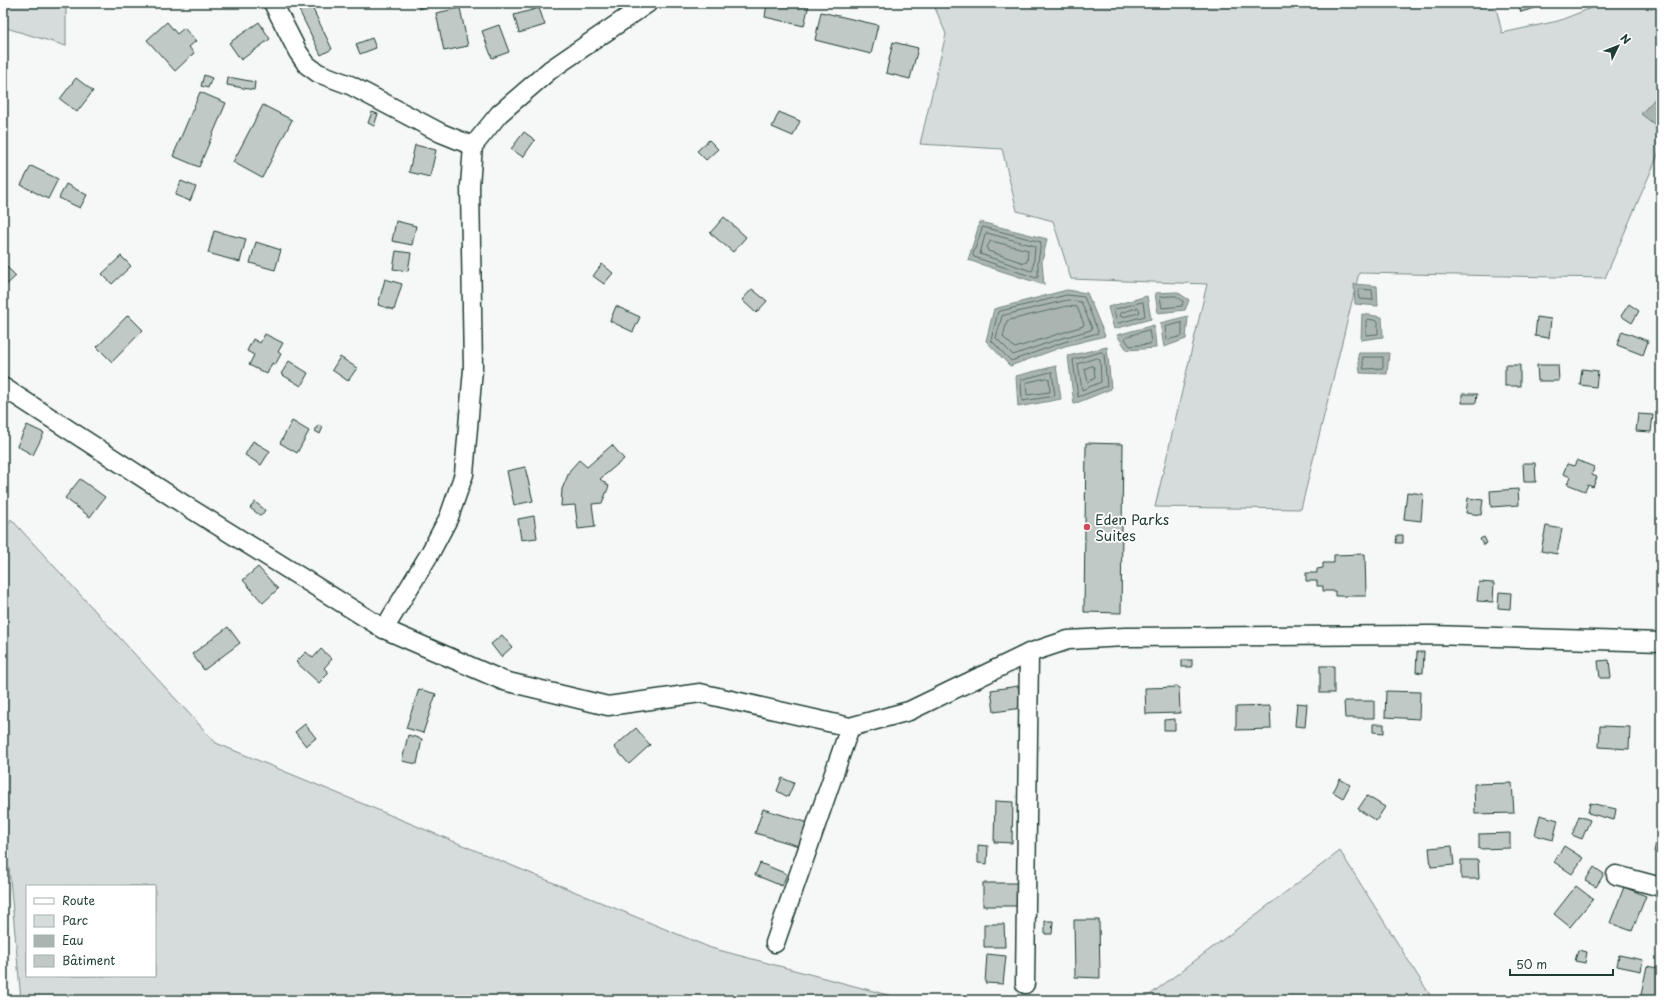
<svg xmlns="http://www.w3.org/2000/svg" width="1664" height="1003" viewBox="0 0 1664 1003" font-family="'Playpen Sans',sans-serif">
<rect width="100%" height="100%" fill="#f6f7f7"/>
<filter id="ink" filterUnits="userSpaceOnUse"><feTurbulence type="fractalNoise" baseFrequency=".025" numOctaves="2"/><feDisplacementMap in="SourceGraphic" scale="8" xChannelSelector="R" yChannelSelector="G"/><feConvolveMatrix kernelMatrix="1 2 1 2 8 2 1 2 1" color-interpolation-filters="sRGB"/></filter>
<g filter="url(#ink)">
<g fill="#d6dcdb" stroke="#7a8c88" fill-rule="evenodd">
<polygon points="3,3 66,3 66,46 3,27"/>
<polygon points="933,3 1495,3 1502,33 1558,21 1604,3 1661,3 1661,92 1641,114 1661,129 1661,148 1605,278 1359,273 1301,509 1155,507 1207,284 1071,279 1053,221 1017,211 1002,149 920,144 946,34"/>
<path d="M11 519 216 743 711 948 907 1000H21L9 868 3 861V533ZM27 886H155V976H27Z"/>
<polygon points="1340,851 1433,1000 1143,1000"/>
</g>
<g fill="#aab5b1" stroke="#72857f">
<polygon points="1661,92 1661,129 1641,114"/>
<polygon points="980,222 1047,239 1042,262 1044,285 968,260"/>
<polygon points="1354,284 1377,286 1378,306 1355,304"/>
<polygon points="1067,290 1087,293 1105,336 1065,346 1010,366 986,341 994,309"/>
<polygon points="1177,292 1189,300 1185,310 1158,313 1155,293"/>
<polygon points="1147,296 1151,319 1114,329 1108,307"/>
<polygon points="1362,314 1382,317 1383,337 1361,340"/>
<polygon points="1188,316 1186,339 1164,347 1160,323"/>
<polygon points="1154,325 1156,348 1127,350 1117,335"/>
<polygon points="1107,347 1111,389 1074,404 1068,356"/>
<polygon points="1358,353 1389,353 1387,374 1360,373"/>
<polygon points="1056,366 1061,399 1018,407 1016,376"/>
</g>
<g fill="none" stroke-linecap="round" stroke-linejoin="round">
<g stroke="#576d66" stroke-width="1">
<polygon points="983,227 1041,242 1038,262 1038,277 1036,278 974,257 973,255"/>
<polygon points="987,233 1035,246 1033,270 1031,271 980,254 985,235"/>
<polygon points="991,241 1028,250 1027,262 1024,263 988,251 987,248"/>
<polygon points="1360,289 1372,290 1373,300 1359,299 1358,291"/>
<polygon points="1067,295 1084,297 1098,331 1098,333 1064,342 1011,361 991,340 998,312"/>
<polygon points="1176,296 1183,301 1182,306 1162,308 1160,297"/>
<polygon points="1068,300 1081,302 1092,328 1091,330 1062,338 1013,355 996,338 1002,316"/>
<polygon points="1143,302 1145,316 1119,323 1117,323 1114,310"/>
<polygon points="1068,306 1077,307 1084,324 1083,326 1015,348 1003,337 1007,321"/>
<polygon points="1138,308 1140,310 1139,313 1122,317 1120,316 1121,313"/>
<polygon points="1368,319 1378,321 1378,334 1366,335 1366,321"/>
<polygon points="1182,323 1182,336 1167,340 1165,327"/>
<polygon points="1149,330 1151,342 1150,344 1130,346 1125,339 1126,337"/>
<polygon points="1102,352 1104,354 1107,386 1078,397 1073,360"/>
<polygon points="1363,357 1383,357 1383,368 1364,369"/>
<polygon points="1097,358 1100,360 1101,382 1082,390 1078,364"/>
<polygon points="1092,366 1094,367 1095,378 1088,382 1085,369"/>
<polygon points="1052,372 1055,396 1022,401 1021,380"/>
<polygon points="1047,378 1049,379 1050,392 1027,395 1026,383"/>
</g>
</g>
<g fill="#c0c9c6" stroke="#1f3d34">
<polygon points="308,3 310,3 332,49 321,55 298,8"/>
<polygon points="418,3 424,3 425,7 419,9"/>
<polygon points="767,3 809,4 804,26 765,17"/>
<polygon points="1518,3 1533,3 1535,8 1521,12"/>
<polygon points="460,8 468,46 444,51 436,13"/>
<polygon points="539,8 545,25 519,33 514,15"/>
<polygon points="821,12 878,25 871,54 815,40"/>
<polygon points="167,22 177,34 184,28 196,41 189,47 194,53 175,71 147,40"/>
<polygon points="259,22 270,39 241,60 229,43"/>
<polygon points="499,25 509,52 492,58 482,31"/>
<polygon points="372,38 376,48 360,54 356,44"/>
<polygon points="893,42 918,48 910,79 886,73"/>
<polygon points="204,75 212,78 208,88 201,86"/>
<polygon points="228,77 255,82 254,90 227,85"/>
<polygon points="76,78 93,91 77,112 60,99"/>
<polygon points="200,92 226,103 199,167 173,156"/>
<polygon points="263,105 292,120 262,178 233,162"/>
<polygon points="372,112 378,114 374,126 368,123"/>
<polygon points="779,112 800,121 793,136 772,127"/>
<polygon points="524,132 535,140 523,157 511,149"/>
<polygon points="709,140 718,149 706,160 697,151"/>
<polygon points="415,145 436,150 430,177 409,172"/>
<polygon points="31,166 58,179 48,199 21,185"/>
<polygon points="181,181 196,187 190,201 175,195"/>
<polygon points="66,184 87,195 80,208 59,198"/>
<polygon points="724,217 746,237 733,252 710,233"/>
<polygon points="396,221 416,226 412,245 392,241"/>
<polygon points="214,231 246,239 240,262 208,253"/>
<polygon points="256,242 281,250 275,270 250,263"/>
<polygon points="396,251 411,253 408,271 393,269"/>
<polygon points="121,256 131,266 112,284 102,274"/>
<polygon points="3,263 16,276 3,288"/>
<polygon points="602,264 613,273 604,284 593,276"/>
<polygon points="385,279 402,284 394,310 378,305"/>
<polygon points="752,289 767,301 756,313 742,300"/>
<polygon points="1629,304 1639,311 1632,323 1621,316"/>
<polygon points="616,306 640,317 633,332 610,321"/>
<polygon points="128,315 143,330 112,362 97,347"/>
<polygon points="1537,317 1551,319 1549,338 1535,336"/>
<polygon points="1622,331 1648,341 1643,355 1617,345"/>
<polygon points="265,334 283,343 278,352 281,354 275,365 272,363 267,374 249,365 254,355 247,351 253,339 260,343"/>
<polygon points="340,357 357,368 348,381 332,370"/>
<polygon points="289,361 308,373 301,386 281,374"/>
<rect x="1505" y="365" width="15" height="21"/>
<polygon points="1537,365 1558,365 1559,381 1538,381"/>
<polygon points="1582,369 1598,371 1596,387 1580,385"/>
<polygon points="1462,394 1477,394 1476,403 1462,403"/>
<polygon points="1638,414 1653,415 1651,432 1636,431"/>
<polygon points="292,421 309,431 297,453 280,443"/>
<polygon points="27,425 44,433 33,455 17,446"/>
<polygon points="318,425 323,427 320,434 315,431"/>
<polygon points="253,441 270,451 261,465 245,455"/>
<polygon points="1086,443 1123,444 1121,613 1084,612"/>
<polygon points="612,445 624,459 600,479 609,486 602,503 592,504 595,527 578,529 575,505 561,506 562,489 570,470 579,460 587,467"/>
<polygon points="1577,460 1594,467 1592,475 1597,477 1593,487 1588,485 1585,491 1567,484 1571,477 1563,474 1567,464 1574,466"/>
<polygon points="1523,463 1535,463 1536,482 1524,482"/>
<polygon points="525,467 533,501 514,505 507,471"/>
<polygon points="80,479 105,497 90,517 65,498"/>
<polygon points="1518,489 1519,505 1491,507 1490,491"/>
<polygon points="1407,492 1423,494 1421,521 1404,519"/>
<polygon points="1468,498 1483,500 1481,515 1466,513"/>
<polygon points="255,502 265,510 261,516 250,508"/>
<polygon points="534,516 537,538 521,540 518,519"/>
<polygon points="1546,526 1562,529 1557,554 1541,551"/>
<polygon points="1397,535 1403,535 1403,543 1396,543"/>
<polygon points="1484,537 1487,543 1483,545 1480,539"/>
<polygon points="1365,554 1366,596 1335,596 1335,591 1323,591 1323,586 1317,586 1317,581 1306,581 1306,573 1317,573 1317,569 1323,568 1323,563 1334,563 1334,555"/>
<polygon points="258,567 278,589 263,603 243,580"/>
<polygon points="1479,582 1494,583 1493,602 1477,601"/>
<polygon points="1499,592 1511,593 1510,609 1498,608"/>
<polygon points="228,627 240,643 204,670 192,654"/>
<polygon points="502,635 512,647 501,657 491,644"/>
<polygon points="321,649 332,659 324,668 329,673 319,683 296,662 306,652 313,658"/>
<polygon points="1417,652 1424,652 1423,673 1416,672"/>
<rect x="1182" y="660" width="10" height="7"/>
<polygon points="1609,660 1611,678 1600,678 1598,661"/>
<rect x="1320" y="666" width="14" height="27"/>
<polygon points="1018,686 1022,708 994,712 991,690"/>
<polygon points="1179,687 1180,713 1146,714 1145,688"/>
<polygon points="419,689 436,694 423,733 406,728"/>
<polygon points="1386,691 1420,692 1419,719 1385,717"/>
<polygon points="1344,701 1374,701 1374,718 1345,718"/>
<polygon points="1297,703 1307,704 1305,727 1295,726"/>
<polygon points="1270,706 1271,729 1236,730 1236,707"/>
<polygon points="1175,719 1175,730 1164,730 1164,720"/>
<polygon points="305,724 316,738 306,746 295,732"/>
<polygon points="1373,724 1384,724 1384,733 1373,732"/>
<polygon points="1600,726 1630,727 1629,749 1599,747"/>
<polygon points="636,728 650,745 629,764 614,747"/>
<polygon points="408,735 422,739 417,764 402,761"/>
<polygon points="782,778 794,783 788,797 777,791"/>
<polygon points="1340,779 1350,785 1343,798 1333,792"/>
<polygon points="1512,783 1514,813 1475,814 1474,784"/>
<polygon points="1367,796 1385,807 1376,821 1358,809"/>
<polygon points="995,801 1013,802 1012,843 994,842"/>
<polygon points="1590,803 1616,809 1614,820 1588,813"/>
<polygon points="763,809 809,823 802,847 755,833"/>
<polygon points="1540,815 1558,820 1553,840 1535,835"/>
<polygon points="1579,816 1590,820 1582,839 1572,835"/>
<polygon points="1660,825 1661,825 1661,854 1654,852"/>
<polygon points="1510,833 1510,848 1479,849 1479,834"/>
<polygon points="978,845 988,846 987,864 978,863"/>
<polygon points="1452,846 1454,865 1431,867 1429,848"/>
<polygon points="1564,846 1583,858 1572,874 1554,862"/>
<polygon points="1461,860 1478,860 1479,879 1461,879"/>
<polygon points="760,863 787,874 782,886 755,875"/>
<polygon points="1594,867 1604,874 1596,887 1585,881"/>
<rect x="983" y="883" width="34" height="23"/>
<polygon points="1576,886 1593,899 1570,927 1554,914"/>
<polygon points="1624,887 1646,896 1632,931 1610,923"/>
<polygon points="1074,920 1099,920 1100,978 1075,977"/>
<polygon points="1045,921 1053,921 1052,934 1045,934"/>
<polygon points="984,924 1004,924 1005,947 984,947"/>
<polygon points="1578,950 1587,952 1585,963 1575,961"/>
<polygon points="987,954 1006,956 1003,984 985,983"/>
<polygon points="1619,955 1643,960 1641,971 1617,966"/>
<polygon points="1647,966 1661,969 1661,1000 1640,1000"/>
</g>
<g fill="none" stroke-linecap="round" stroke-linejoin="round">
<defs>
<g id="minor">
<polyline points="273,3 298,52 307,65 318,73 350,85 441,133 473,146"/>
<polyline points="3,387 188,507 384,629 504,681 608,706 700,693 850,727 909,711 1029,653 1068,640 1125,637 1431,635 1661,642"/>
<polyline points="384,629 429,555 449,517 464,474 473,369 470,186 473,146 499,114 550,70 648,3"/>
<polyline points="1616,875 1661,887"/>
<polyline points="775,943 850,727"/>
<polyline points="1025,984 1029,653"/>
</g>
</defs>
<use href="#minor" stroke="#1f3d34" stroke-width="21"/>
<use href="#minor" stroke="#fff" stroke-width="18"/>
</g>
</g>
<circle fill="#d1495b" stroke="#fff" stroke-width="1.5" cx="1087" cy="527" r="4"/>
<g text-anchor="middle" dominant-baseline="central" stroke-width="3.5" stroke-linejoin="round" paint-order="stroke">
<g font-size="14" fill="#1f3d34" stroke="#fff" text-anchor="start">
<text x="1095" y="519">Eden Parks<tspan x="1095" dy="16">Suites</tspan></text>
</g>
</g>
<rect width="1664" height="1003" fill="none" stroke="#fff" stroke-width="16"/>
<rect x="8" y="8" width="1648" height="987" fill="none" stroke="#1f3d34" stroke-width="1.5" filter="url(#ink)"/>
<rect x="26" y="885" width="130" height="92" fill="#ffffff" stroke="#a5b1ae"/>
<rect x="34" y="898" width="20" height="6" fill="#ffffff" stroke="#a5b1ae"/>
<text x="62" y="905" font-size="12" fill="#1f3d34">Route</text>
<rect x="34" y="915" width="20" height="12" fill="#d6dcdb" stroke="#a5b1ae"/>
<text x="62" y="925" font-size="12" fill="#1f3d34">Parc</text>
<rect x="34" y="935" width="20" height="12" fill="#aab5b1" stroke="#a5b1ae"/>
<text x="62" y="945" font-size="12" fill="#1f3d34">Eau</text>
<rect x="34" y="955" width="20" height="12" fill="#c0c9c6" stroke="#a5b1ae"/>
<text x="62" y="965" font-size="12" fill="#1f3d34">Bâtiment</text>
<g transform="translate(1618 46) rotate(47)" stroke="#ffffff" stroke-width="3" paint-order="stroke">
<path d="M0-3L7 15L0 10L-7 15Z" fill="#1f3d34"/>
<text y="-6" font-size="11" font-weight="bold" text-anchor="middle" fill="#1f3d34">N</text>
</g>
<path d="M1510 969v6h103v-6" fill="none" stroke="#1f3d34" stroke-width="2"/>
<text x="1516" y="969" font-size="12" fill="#1f3d34" stroke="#ffffff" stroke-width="3" paint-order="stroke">50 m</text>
</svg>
